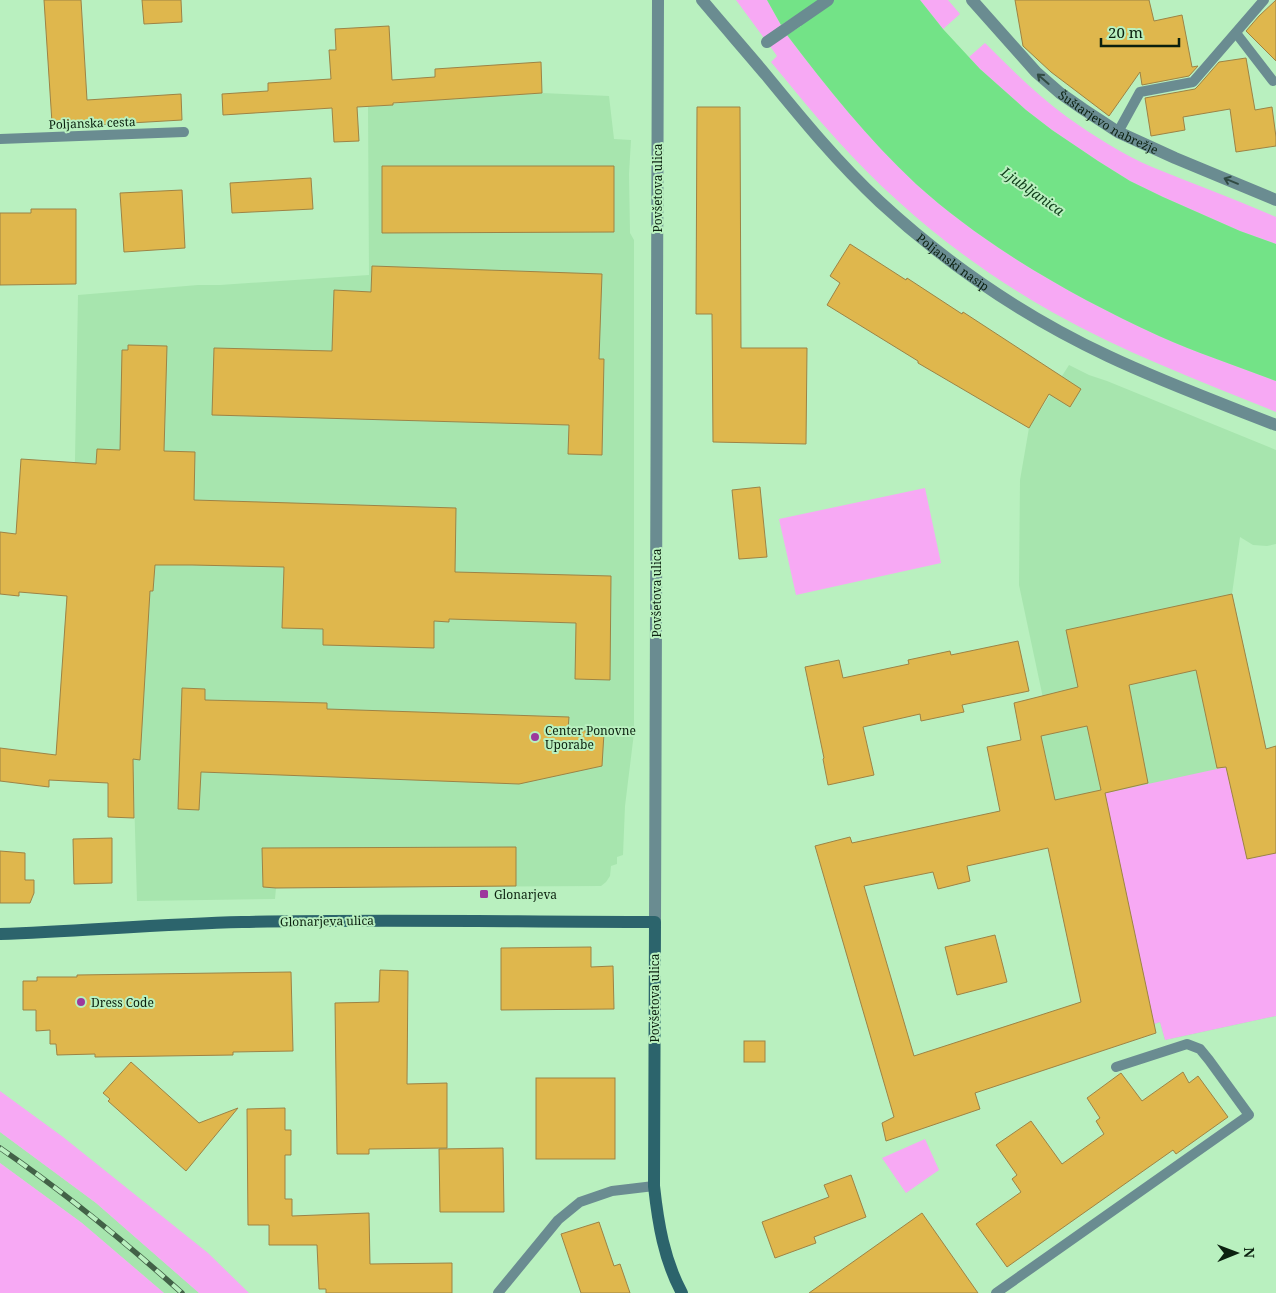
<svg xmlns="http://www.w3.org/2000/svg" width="1276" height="1293" viewBox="0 0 1276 1293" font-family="'Noto Serif',serif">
<rect width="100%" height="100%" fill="#b9f0bf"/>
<g fill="#a7e5ae">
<polygon points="542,93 609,96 614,139 631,140 629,174 630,233 634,240 634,733 625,806 623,855 617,857 617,864 611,866 610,876 606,882 601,886 276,888 275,899 137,901 133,759 57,754 75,459 78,295 198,285 220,285 369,275 368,107 419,101"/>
<polygon points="1069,365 1089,375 1107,381 1276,450 1276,544 1267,546 1253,545 1240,537 1232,594 1276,796 1276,1016 1165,1040 1160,1022 1154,1024 1105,796 1076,802 1074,796 1025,806 1053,789 1043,744 1023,748 1021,740 1043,698 1019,585 1020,480 1029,428"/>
<polygon points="0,1132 96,1203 199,1293 164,1293 82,1223 0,1163"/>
</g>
<g fill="#f7a9f4">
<polygon points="736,0 767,0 781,25 764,38"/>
<polygon points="920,0 948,0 960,14 943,29"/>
<path d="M787 35C827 88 868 139 916 184 987 248 1073 296 1159 336 1197 353 1237 366 1276 381V412C1200 381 1123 352 1052 312 972 267 898 208 837 140 814 115 793 88 771 62L777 56 770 46Z"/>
<path d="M985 43C1011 69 1037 95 1067 117 1092 135 1124 155 1152 167 1193 184 1235 199 1276 217V244L1240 231 1163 197 1130 181 1098 161 1052 130 1026 110 980 69 969 57Z"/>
<polygon points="925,488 941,563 796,595 779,519"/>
<polygon points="1226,767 1248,859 1276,853 1276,1016 1165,1040 1160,1022 1154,1024 1105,795 1102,794"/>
<polygon points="0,1091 63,1137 208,1253 249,1293 199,1293 96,1203 0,1132"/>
<polygon points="925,1139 939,1170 906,1193 882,1158"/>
<polygon points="0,1163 82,1223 164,1293 0,1293"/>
</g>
<path fill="#73e387" d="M767 0H920L943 29 980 69 1026 110 1052 130 1098 161 1130 181 1163 197 1240 231 1276 244V381C1237 366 1197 353 1159 336 1073 296 987 248 916 184 868 139 827 88 787 35L801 26 795 16 781 25Z"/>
<g fill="#dfb74d" stroke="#9d8345" fill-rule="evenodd">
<polygon points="44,0 81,0 87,100 181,94 182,120 96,125 96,120 52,123"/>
<polygon points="142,0 181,0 182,22 144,24"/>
<polygon points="1015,0 1149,0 1154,21 1182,15 1192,67 1198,66 1189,76 1142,85 1140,72 1109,116 1051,72 1023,46"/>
<polygon points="1276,0 1276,61 1246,31 1259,16"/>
<polygon points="389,26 392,80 435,77 435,69 541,62 542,93 393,103 393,105 357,107 359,141 334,142 332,108 223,115 222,94 268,91 268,83 331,79 329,50 336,50 335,29"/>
<polygon points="1246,58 1255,110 1272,107 1276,137 1276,146 1236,152 1230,109 1183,117 1185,130 1151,136 1145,98 1195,89 1198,86 1219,62"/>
<polygon points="697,107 740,107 741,348 807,348 806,444 713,442 712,314 696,314"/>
<polygon points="382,166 614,166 614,232 382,233"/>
<polygon points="311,178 313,209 232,213 230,183"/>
<polygon points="182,190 185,248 124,252 120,193"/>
<polygon points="31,209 76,209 76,284 0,285 0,213 31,213"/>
<polygon points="850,244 906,280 907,278 962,314 963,312 1081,389 1070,407 1049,394 1029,428 918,363 918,361 827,305 840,283 830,276"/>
<polygon points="372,266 602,274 599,359 604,359 602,455 568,454 569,425 212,415 214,348 332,351 334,290 371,292"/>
<polygon points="128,345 167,346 164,451 195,452 194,500 456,508 455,572 611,576 610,680 575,679 576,623 449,619 449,622 434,621 434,648 323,645 323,629 282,628 284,567 192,565 155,565 153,591 150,591 140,760 133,759 134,818 108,817 108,783 49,780 49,787 0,781 0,748 56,755 67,596 19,592 19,596 0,594 0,532 16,534 21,459 96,464 97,449 120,450 122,350 128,350"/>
<polygon points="760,487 767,557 739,559 732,490"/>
<path d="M1232 594 1266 749 1276 746V853L1247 859 1226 767 1217 768 1196 670 1129 685 1148 783 1105 793 1156 1033 975 1093 980 1109 886 1141 882 1123 894 1117 815 846 850 837 852 843 1000 811 987 747 1021 740 1014 703 1078 687 1066 630ZM1087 726 1101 790 1055 800 1041 736ZM1048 848 1081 1002 914 1056 864 886 933 872 938 889 970 881 967 866Z"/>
<polygon points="1018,641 1029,691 962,705 964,712 921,721 920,714 863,727 874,775 828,785 823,759 824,758 805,667 839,660 843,678 909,664 908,660 950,651 951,655"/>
<polygon points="182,688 205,689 205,700 327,703 327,709 569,717 568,729 604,733 602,766 519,784 201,772 199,810 178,809"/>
<polygon points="112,838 112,883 74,884 73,839"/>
<polygon points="516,847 516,886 276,888 263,887 262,848"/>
<polygon points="0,851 25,853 25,880 34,880 34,893 30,903 0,903"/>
<polygon points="995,935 1007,982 957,995 945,947"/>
<polygon points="591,947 591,967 613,966 614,1009 501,1010 501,948"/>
<polygon points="380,970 408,971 407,1084 447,1083 447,1148 369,1149 369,1154 337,1154 335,1003 379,1002"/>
<polygon points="291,972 293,1051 233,1052 233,1055 95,1057 95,1054 57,1055 56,1044 50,1044 50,1030 36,1031 36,1010 23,1010 23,981 37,981 37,977 77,977 77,975"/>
<rect x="744" y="1041" width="21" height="21"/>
<polygon points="131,1062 199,1123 238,1108 186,1171 108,1101 110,1099 103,1093"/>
<polygon points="1183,1072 1189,1083 1198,1076 1228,1117 1176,1154 1173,1150 1007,1267 976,1224 1021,1192 1012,1179 1017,1175 996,1145 1031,1121 1062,1164 1104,1134 1096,1121 1100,1118 1087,1098 1121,1073 1142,1101"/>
<rect x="536" y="1078" width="79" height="81"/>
<polygon points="285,1108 285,1130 291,1130 291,1155 285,1155 285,1199 292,1199 292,1216 369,1213 370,1264 452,1263 452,1293 326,1293 326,1289 319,1289 317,1245 269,1245 269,1225 248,1225 247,1109"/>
<polygon points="503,1148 504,1212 440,1212 439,1149"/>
<polygon points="851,1175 866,1217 814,1237 816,1243 775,1258 762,1222 829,1197 824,1185"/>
<polygon points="922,1213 978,1293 809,1293 850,1264"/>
<polygon points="599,1222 614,1266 620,1264 630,1293 581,1293 561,1234"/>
</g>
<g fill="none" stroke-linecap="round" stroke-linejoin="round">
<g stroke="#6a8c91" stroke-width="10">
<polyline points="1236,33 1273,81"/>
<polyline points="1118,132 1140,92 1193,82 1264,0"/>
<polyline points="0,139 184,132"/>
<polyline points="498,1293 558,1220 580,1202 612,1191 654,1186"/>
<polyline points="996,1293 1249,1115 1209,1060 1200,1049 1187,1044 1116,1067"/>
</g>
<g stroke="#6a8c91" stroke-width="12">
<path id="s1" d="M702 0C723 25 745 50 766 75 802 119 838 163 880 202 947 264 1025 317 1108 356 1163 382 1220 403 1276 425"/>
<path id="s2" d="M972 0 1036 72 1060 93 1083 109 1118 132 1175 158 1276 200"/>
<polyline points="767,42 828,0"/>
<polyline points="655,922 658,0"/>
</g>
<path stroke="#2c646c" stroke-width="12" d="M0 934C81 931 161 924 242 922 380 919 517 922 655 922L654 1186C658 1223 664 1260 682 1293"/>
<defs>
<path id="rail" d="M0 1148C64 1192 124 1241 182 1293"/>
</defs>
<use href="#rail" stroke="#426247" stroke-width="5.5"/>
<use href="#rail" stroke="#b9f0bf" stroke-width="4" stroke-dasharray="11" stroke-linecap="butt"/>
</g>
<defs><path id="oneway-shaft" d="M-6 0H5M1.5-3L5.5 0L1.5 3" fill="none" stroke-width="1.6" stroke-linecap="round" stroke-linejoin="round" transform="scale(1.25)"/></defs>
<g stroke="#314b43">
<use href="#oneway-shaft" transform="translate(1043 79) rotate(-139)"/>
<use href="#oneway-shaft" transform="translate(1231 181) rotate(-158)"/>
</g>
<g fill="#9d389d" stroke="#b9f0bf" stroke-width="2">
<circle cx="535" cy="737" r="5"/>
<rect x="479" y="889" width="10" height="10" rx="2.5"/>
<circle cx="81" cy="1002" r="5"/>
</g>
<g text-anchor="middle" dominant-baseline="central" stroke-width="4" stroke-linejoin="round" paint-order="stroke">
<g font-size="12" fill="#0b200f" stroke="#b9f0bf">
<text stroke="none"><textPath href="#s2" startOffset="185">Šuštarjevo nabrežje</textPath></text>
<text transform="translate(92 123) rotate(-2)">Poljanska cesta</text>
<text transform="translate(657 188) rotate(-90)">Povšetova ulica</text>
<text stroke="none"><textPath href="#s1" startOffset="364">Poljanski nasip</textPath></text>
<text transform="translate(656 593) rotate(-90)">Povšetova ulica</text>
<text transform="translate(327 921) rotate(-1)">Glonarjeva ulica</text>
<text transform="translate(654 998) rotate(-90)">Povšetova ulica</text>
</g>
<g font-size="12" fill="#0b200f" stroke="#b9f0bf" text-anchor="start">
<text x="545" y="730">Center Ponovne<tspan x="545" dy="14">Uporabe</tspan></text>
<text x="494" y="894">Glonarjeva</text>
<text x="91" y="1002">Dress Code</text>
</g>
<g font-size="14" font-style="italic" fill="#0d3b18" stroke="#b9f0bf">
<text transform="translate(1033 191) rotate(35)">Ljubljanica</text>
</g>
</g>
<g transform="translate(1236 1253) rotate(89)" stroke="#b9f0bf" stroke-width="4" paint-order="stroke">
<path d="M0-4L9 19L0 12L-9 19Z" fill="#0b200f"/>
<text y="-8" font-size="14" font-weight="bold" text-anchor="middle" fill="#0b200f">N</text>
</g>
<path d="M1101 38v8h78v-8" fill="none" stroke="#0b200f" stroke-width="2.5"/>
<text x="1108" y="38" font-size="15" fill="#0b200f" stroke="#b9f0bf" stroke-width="4" paint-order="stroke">20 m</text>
</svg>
